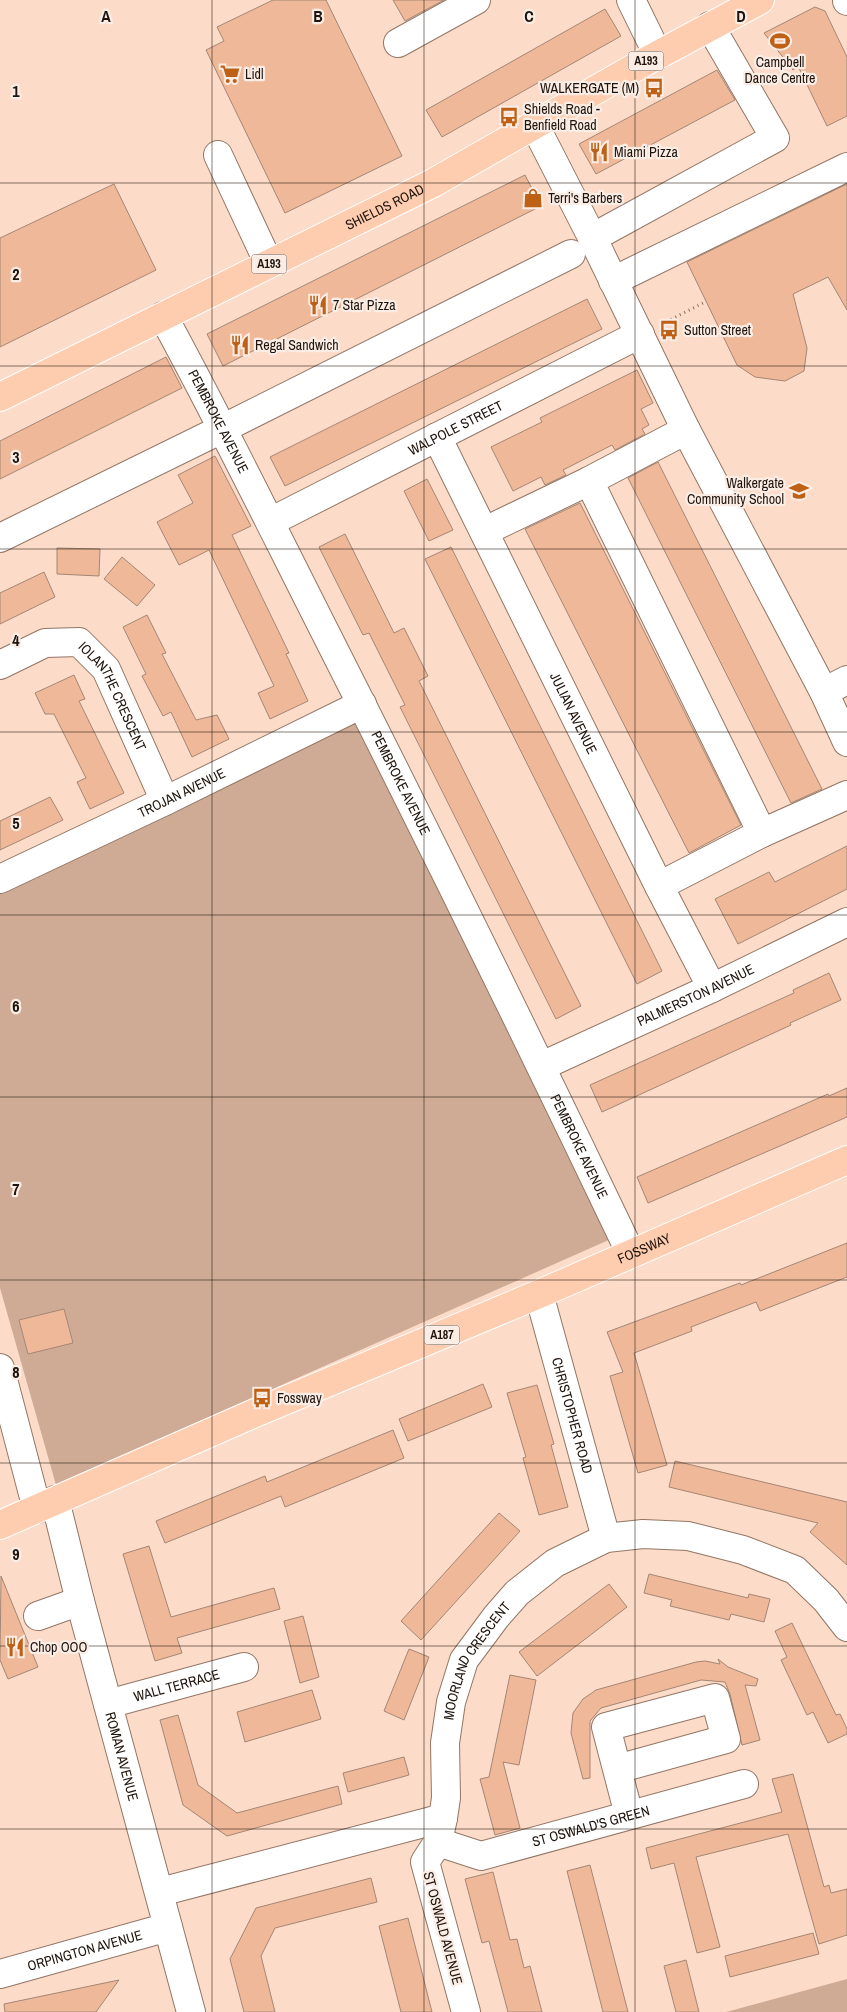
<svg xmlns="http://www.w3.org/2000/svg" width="847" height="2012" viewBox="0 0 847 2012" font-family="'Archivo Narrow',sans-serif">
<rect width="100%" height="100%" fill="#fcdbc8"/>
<g fill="#cfab95">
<polygon points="359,715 620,1235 56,1485 0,1288 0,888"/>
<polygon points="847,1979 847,2012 726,2012"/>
</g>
<g fill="#efb999" stroke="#a48675">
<polygon points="273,0 326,0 402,156 285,213 206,50 224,41 217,27"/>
<polygon points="393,0 444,0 405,21"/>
<polygon points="815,7 825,11 847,57 847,116 827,126 798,66 793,70 764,33"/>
<polygon points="605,9 621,36 442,137 426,110"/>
<polygon points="717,70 735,100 596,174 579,144"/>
<polygon points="525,175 541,206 223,366 207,334"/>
<polygon points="114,184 156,270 0,347 0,238"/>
<polygon points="847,184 847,310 828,277 793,294 807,348 804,371 785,381 755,377 737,365 687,262"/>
<polygon points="587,299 602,329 285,486 270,457"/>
<polygon points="166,357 182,388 0,479 0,441"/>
<polygon points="637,370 653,403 641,409 649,425 642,429 645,434 615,450 612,445 563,470 566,475 545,485 541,477 513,491 491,447 542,422 540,418"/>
<polygon points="215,456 251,526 232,535 289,653 286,654 308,701 270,719 258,693 274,686 209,550 179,565 157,522 193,503 178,475"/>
<polygon points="658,462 822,789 791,803 628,478"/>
<polygon points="427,479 453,530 429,541 404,491"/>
<polygon points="580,503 741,825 689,853 525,529"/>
<polygon points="345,534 394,633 404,628 428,676 419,681 581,1006 556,1019 400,707 405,705 369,633 363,635 319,547"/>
<polygon points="451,547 662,971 637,984 425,559"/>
<polygon points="57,548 100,549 99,576 57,574"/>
<polygon points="122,557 155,585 137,606 104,579"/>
<polygon points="44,572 55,597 0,624 0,593"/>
<polygon points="147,615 166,653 162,654 196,720 217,715 229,739 192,757 171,712 163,716 142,676 146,674 123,627"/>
<polygon points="74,675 85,699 79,701 124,793 90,809 77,782 86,778 54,714 45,714 35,693"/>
<polygon points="50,797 63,820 0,850 0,821"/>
<polygon points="847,846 847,889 738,944 715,899 769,872 775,882"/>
<polygon points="829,973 841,1000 790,1023 791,1025 602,1112 590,1085 794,993 793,990"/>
<polygon points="847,1088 847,1117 648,1203 637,1177 828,1094 829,1096"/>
<polygon points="847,1243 847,1277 760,1311 756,1302 691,1327 692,1331 634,1353 667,1465 638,1473 610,1376 623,1372 607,1332 740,1283 741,1285"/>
<polygon points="64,1309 73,1343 28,1354 19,1320"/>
<polygon points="483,1384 492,1407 408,1441 399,1419"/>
<polygon points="537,1385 554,1444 551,1445 568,1507 539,1515 523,1458 526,1457 507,1393"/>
<polygon points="393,1430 404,1458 285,1507 281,1496 165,1543 156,1521 265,1476 267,1482"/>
<polygon points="675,1461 847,1502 847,1565 810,1532 818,1523 669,1487"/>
<polygon points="499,1513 520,1531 421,1640 401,1621"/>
<polygon points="149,1546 171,1617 274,1588 280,1609 177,1638 182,1653 155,1661 123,1554"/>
<polygon points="649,1574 748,1598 749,1594 770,1599 764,1622 731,1614 729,1620 670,1606 672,1600 644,1593"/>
<polygon points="1,1576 38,1667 8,1679 0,1660"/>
<polygon points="609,1584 627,1607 537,1676 519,1652"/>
<polygon points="303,1616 319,1677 300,1683 284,1621"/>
<polygon points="792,1623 836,1715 840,1714 847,1729 847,1734 828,1743 813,1712 807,1715 781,1660 787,1657 775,1631"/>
<polygon points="409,1649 429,1657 404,1720 384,1711"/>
<polygon points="718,1659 728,1667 758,1679 756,1686 745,1685 760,1740 742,1745 730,1694 725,1682 701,1680 601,1708 590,1721 590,1778 583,1779 571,1733 573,1713 583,1699 596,1690 696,1662 705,1661 720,1664"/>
<polygon points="510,1675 536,1680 519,1765 503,1762 520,1828 495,1835 480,1779 489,1777"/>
<polygon points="312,1690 321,1719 245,1742 237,1712"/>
<polygon points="178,1715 198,1785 237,1813 338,1786 342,1804 227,1836 183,1805 160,1720"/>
<polygon points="404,1757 409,1775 348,1792 343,1773"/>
<polygon points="793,1774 824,1887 829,1885 831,1893 847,1889 847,1935 819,1944 788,1834 696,1857 720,1947 697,1953 674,1863 651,1869 646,1848 782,1812 772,1779"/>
<polygon points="590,1865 628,2012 603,2012 567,1871"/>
<polygon points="493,1872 510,1940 517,1939 524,1968 530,1966 542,2012 508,2012 489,1941 482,1943 465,1879"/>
<polygon points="371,1878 377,1902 275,1928 261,1956 275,2012 244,2012 230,1959 256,1908"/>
<polygon points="408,1918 432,2012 401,2012 379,1926"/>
<polygon points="813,1933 819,1954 730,1977 725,1956"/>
<polygon points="686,1960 699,2012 676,2012 664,1966"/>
<polygon points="119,1980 96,2012 5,2012 4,2004"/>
</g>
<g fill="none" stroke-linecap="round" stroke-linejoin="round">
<defs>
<g id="minor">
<polyline points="631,0 658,55"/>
<polyline points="847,0 847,1"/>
<polyline points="398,43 476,0"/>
<polyline points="535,126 596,245 686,430 824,692 847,742"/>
<polyline points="218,155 269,264"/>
<polyline points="592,238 775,138 710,26"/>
<polyline points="613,281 847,167"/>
<path id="s1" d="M163 316C217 415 266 515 317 616 424 827 529 1040 631 1254"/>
<path id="s2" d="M437 437 659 886 712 988"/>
<polyline points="589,481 762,833"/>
<path id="s3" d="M270 522 640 334"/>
<polyline points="485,531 589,481 686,430"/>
<polyline points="0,538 224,428 571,254"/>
<path id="s4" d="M0 665 45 643 79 642 106 669 165 801"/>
<polyline points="824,692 847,680"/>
<path id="s5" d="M0 879 165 801 362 704"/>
<polyline points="659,886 762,833 847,795"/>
<path id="s6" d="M542 1066 712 988 847 922"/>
<path id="s7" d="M539 1294 606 1538"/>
<polyline points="0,1368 37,1509"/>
<path id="s8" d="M55 1500 80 1601 191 2012"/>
<polyline points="38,1616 80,1601"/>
<path id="s9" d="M108 1704 244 1667"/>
<polyline points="617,1769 726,1739 715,1698 606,1727 629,1815"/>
<path id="s10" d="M438 1842 481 1856 744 1784"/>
<polyline points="160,1892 443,1818"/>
<path id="s11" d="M0 1974 168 1927"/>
<path id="s12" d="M466 2012 425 1862 438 1842 443 1818 446 1798 445 1743 451 1702 464 1660 496 1617 517 1593 555 1563 606 1538 643 1534 688 1536 743 1550 795 1570 826 1600 847 1627"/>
</g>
<g id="major">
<path id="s13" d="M0 397 433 183 641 64 760 0"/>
<path id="s14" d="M0 1525 255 1413 539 1294 847 1160"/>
</g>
</defs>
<use href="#minor" stroke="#937665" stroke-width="30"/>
<use href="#major" stroke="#fff" stroke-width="30"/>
<polyline stroke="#897367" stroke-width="3" stroke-dasharray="1 4" stroke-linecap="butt" points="662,324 705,302"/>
<use href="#minor" stroke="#fff" stroke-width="28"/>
<use href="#major" stroke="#fecdaf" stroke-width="28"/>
</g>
<path fill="none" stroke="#1f140d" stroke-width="1" stroke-opacity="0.55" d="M212 0V2012M424 0V2012M635 0V2012M0 183H847M0 366H847M0 549H847M0 732H847M0 915H847M0 1097H847M0 1280H847M0 1463H847M0 1646H847M0 1829H847"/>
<defs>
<symbol id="stadium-bare" viewBox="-9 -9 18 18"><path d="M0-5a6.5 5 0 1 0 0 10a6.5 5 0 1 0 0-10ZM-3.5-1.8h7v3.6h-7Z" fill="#be6016" stroke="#faede5" stroke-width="2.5" paint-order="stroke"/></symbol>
<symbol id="supermarket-bare" viewBox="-9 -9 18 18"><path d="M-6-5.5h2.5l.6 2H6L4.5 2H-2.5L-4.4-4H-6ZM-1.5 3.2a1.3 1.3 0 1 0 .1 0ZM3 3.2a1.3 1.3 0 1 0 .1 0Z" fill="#be6016" stroke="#faede5" stroke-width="2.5" paint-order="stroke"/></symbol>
<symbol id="bus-bare" viewBox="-9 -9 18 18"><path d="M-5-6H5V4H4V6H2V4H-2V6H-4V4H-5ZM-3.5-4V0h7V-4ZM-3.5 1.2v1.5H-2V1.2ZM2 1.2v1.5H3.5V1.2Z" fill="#be6016" stroke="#faede5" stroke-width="2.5" paint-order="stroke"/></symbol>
<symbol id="restaurant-bare" viewBox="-9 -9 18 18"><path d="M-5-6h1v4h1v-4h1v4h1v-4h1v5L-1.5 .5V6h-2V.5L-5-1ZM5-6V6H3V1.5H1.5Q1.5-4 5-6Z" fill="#be6016" stroke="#faede5" stroke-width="2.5" paint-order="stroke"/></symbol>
<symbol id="shop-bare" viewBox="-9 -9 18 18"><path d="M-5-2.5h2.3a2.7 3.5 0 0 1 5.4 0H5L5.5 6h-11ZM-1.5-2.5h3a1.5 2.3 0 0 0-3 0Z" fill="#be6016" stroke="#faede5" stroke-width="2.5" paint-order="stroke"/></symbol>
<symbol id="school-bare" viewBox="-9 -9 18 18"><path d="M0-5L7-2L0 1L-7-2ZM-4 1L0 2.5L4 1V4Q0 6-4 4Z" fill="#be6016" stroke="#faede5" stroke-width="2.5" paint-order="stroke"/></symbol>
</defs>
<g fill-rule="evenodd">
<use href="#stadium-bare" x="766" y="27" width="28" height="28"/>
<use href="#supermarket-bare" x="216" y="60" width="28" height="28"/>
<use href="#bus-bare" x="640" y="74" width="28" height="28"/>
<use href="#bus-bare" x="495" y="103" width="28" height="28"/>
<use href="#restaurant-bare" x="585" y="138" width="28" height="28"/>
<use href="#shop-bare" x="519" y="184" width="28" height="28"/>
<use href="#restaurant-bare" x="304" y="291" width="28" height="28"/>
<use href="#bus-bare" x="655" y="316" width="28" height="28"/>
<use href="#restaurant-bare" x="226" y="331" width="28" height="28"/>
<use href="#school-bare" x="785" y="477" width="28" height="28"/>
<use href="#bus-bare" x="248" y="1384" width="28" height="28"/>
<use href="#restaurant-bare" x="1" y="1633" width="28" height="28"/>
</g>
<g text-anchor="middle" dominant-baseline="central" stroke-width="4.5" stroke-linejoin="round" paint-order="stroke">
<g fill="#faede5" stroke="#61554e" stroke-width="1">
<rect x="628.5" y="51.5" width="35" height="19" rx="4"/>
<rect x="251.5" y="254.5" width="35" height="19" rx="4"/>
<rect x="424.5" y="1325.5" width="35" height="19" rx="4"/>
</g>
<g font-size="12" font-weight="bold" fill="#1f140d">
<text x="646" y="61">A193</text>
<text x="269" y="264">A193</text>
<text x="442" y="1335">A187</text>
</g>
<g font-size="14" fill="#1f140d" stroke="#faede5" text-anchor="start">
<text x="780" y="62" text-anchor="middle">Campbell<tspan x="780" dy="16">Dance Centre</tspan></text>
<text x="245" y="74">Lidl</text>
<text x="639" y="88" text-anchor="end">WALKERGATE (M)</text>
<text x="524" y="109">Shields Road -<tspan x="524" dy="16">Benfield Road</tspan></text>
<text x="614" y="152">Miami Pizza</text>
<text x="548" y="198">Terri's Barbers</text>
<text x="333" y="305">7 Star Pizza</text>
<text x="684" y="330">Sutton Street</text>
<text x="255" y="345">Regal Sandwich</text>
<text x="784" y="483" text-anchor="end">Walkergate<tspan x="784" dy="16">Community School</tspan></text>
<text x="277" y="1398">Fossway</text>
<text x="30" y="1647">Chop OOO</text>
</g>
<g font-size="14" fill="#1f140d" stroke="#faede5">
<text stroke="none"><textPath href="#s13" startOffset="429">SHIELDS ROAD</textPath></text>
<text stroke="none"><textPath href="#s1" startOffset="119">PEMBROKE AVENUE</textPath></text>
<text stroke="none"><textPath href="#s3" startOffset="208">WALPOLE STREET</textPath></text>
<text stroke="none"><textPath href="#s4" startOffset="149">IOLANTHE CRESCENT</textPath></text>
<text stroke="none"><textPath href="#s2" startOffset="308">JULIAN AVENUE</textPath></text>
<text stroke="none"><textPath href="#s1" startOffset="524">PEMBROKE AVENUE</textPath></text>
<text stroke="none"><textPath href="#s5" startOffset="201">TROJAN AVENUE</textPath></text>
<text stroke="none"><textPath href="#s6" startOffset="169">PALMERSTON AVENUE</textPath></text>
<text stroke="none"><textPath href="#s1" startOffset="929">PEMBROKE AVENUE</textPath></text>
<text stroke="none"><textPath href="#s14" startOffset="701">FOSSWAY</textPath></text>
<text stroke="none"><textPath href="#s7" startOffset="126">CHRISTOPHER ROAD</textPath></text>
<text stroke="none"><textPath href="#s12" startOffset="369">MOORLAND CRESCENT</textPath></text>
<text stroke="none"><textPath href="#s9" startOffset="71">WALL TERRACE</textPath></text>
<text stroke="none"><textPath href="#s8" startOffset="265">ROMAN AVENUE</textPath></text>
<text stroke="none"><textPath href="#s10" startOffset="159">ST OSWALD'S GREEN</textPath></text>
<text transform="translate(443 1928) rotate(75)">ST OSWALD AVENUE</text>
<text stroke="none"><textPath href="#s11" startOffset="88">ORPINGTON AVENUE</textPath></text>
</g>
</g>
<g font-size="16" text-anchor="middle" font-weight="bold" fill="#1f140d" stroke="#faede5" stroke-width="4.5" stroke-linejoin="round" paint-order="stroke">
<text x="106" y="22">A</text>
<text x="318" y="22">B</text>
<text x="529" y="22">C</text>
<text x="741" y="22">D</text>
<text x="16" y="97">1</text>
<text x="16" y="280">2</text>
<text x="16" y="463">3</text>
<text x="16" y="646">4</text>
<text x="16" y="829">5</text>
<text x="16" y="1012">6</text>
<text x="16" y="1195">7</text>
<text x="16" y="1378">8</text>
<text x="16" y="1560">9</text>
</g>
</svg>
